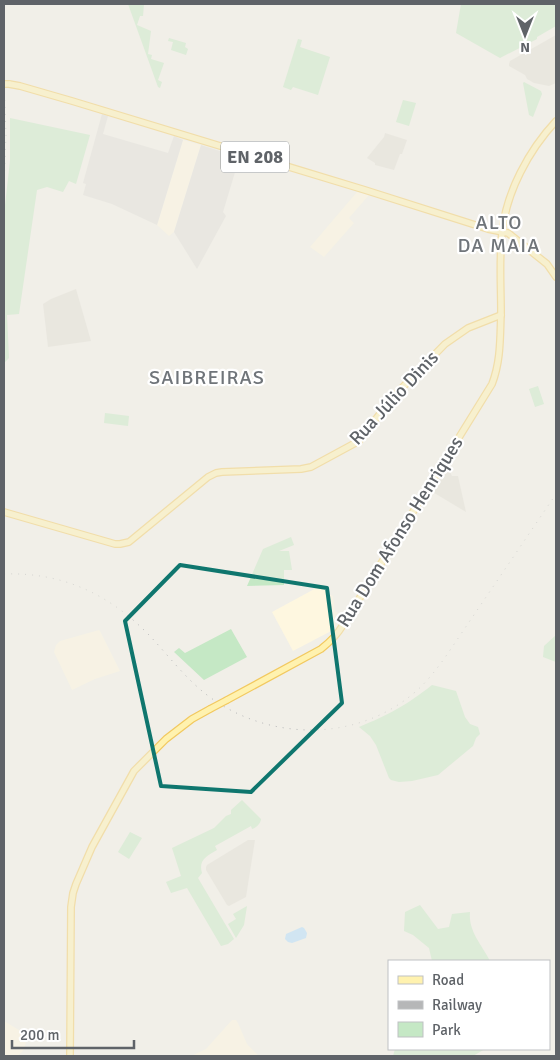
<svg xmlns="http://www.w3.org/2000/svg" width="560" height="1060" viewBox="0 0 560 1060" font-family="Signika,sans-serif">
<rect width="100%" height="100%" fill="#f1efe8"/>
<g fill="#fef7e0">
<polygon points="183,140 201,145 174,232 169,236 157,225"/>
<polygon points="357,192 369,195 349,218 354,223 324,257 310,247"/>
<polygon points="320,586 322,588 329,588 329,594 333,596 335,611 343,616 339,622 339,624 335,629 293,651 272,612"/>
<polygon points="99,630 100,631 120,671 95,679 72,690 54,652 56,645 60,641"/>
<polygon points="232,1020 236,1020 238,1023 247,1044 259,1056 191,1056 206,1049"/>
<polygon points="4,1021 19,1030 23,1033 25,1037 26,1042 24,1049 22,1052 17,1056 4,1056"/>
</g>
<g fill="#e0deda">
<polygon points="102,114 108,116 103,134 168,153 174,136 183,140 157,225 112,204 83,195 86,184 83,183"/>
<polygon points="201,145 229,154 226,166 236,169 223,212 226,216 197,269 174,232"/>
</g>
<g fill="#e1ded6">
<polygon points="556,35 556,50 555,51 556,53 556,83 549,86 534,83 527,79 525,75 509,66 509,64 510,61"/>
<polygon points="385,133 407,140 402,154 400,154 394,170 375,165 375,163 367,158 384,137"/>
<polygon points="76,289 91,341 48,347 43,304 51,299"/>
<polygon points="446,468 450,472 452,476 458,476 466,512 431,491"/>
<polygon points="248,840 255,840 246,897 229,906 227,905 206,870 206,867 207,865"/>
</g>
<g fill="#c5e8c5">
<polygon points="128,4 144,4 143,16 140,16 137,25 151,31 148,54 152,55 151,59 164,63 158,80 162,82 160,88 158,87"/>
<polygon points="461,4 556,4 556,26 537,37 537,39 500,58 456,33"/>
<polygon points="169,38 186,43 185,47 188,49 186,55 171,50 173,42 168,41"/>
<polygon points="298,39 302,40 300,47 330,57 318,95 293,87 291,90 283,87"/>
<polygon points="524,82 541,91 542,94 533,117 529,115 523,83"/>
<polygon points="403,100 416,103 409,126 396,122"/>
<polygon points="10,118 90,135 76,184 69,181 63,192 47,187 37,190 19,314 7,315 9,358 4,363 4,214 10,161"/>
<polygon points="538,386 544,404 535,407 529,389"/>
<polygon points="105,413 129,416 128,426 104,423"/>
<polygon points="291,537 294,545 279,551 289,551 292,570 284,570 284,585 247,586 263,549"/>
<polygon points="231,629 247,657 204,680 174,652 179,648 185,653"/>
<polygon points="556,635 556,662 543,657 544,646"/>
<path d="M432 685 456 691 465 717 470 724 478 727 480 734 476 738 473 746 438 775 412 781 399 782 391 780 389 778 376 745 370 736 359 727C388 715 407 705 432 685Z"/>
<path d="M242 800 261 819C261 823 256 828 252 829L251 826 215 846 217 850C207 856 198 860 202 873L198 878 234 939 228 944 221 946 187 888 171 893 166 882 181 876 172 848 214 828 226 816 231 814V810Z"/>
<polygon points="130,832 142,838 129,859 118,852"/>
<path d="M420 905 438 929 449 927 452 914 470 912C468 931 482 945 490 961H432L429 948 413 935 404 931 405 912Z"/>
<polygon points="247,906 244,925 236,938 228,924 236,919 233,914"/>
<polygon points="395,1049 485,1049 473,1056 393,1056"/>
</g>
<polygon fill="#aadaff" points="302,927 304,928 307,933 306,938 292,943 288,942 285,939 286,934"/>
<g fill="none" stroke-linecap="round" stroke-linejoin="round">
<defs>
<g id="major">
<polyline points="9,84 20,86 72,101 365,190 488,229 508,233 547,264 556,277"/>
<polyline points="4,512 115,544 120,544 129,542 208,477 216,473 222,472 301,469 311,467 359,441 393,397 445,344 468,328 501,315"/>
<path d="M227 700 321 649C330 642 337 635 343 625L492 384C501 361 500 337 501 313 501 286 499 259 502 233 506 192 529 150 556 121"/>
<polyline points="70,1056 71,907 73,893 76,884 92,847 134,771 166,739 192,719 210,709"/>
</g>
</defs>
<use href="#major" stroke="#f2c960" stroke-width="8"/>
<use href="#major" stroke="#fff2af" stroke-width="5.5"/>
<g stroke="#b6b7b8" stroke-width="1" stroke-dasharray="1 6" stroke-linecap="butt">
<polyline points="4,79 6,135 4,186"/>
<path d="M4 574C62 572 109 594 149 635 168 655 185 678 207 695 267 741 355 743 414 693 426 683 435 671 444 659L556 494"/>
</g>
<defs>
<g id="major-bridge">
<polyline points="4,84 9,84"/>
<polyline points="210,709 227,700"/>
</g>
</defs>
<use href="#major-bridge" stroke="#f2c960" stroke-width="8" stroke-linecap="butt"/>
<use href="#major-bridge" stroke="#fff2af" stroke-width="5.5"/>
</g>
<path d="M0 0H560V1060H0ZM180 565 327 588 342 703 251 792 161 786 125 621Z" fill="#f1efe8" fill-opacity=".55" fill-rule="evenodd"/>
<path fill="none" stroke="#0f766e" stroke-width="4" stroke-linejoin="round" d="M180 565 327 588 342 703 251 792 161 786 125 621Z"/>
<g text-anchor="middle" dominant-baseline="central" stroke-width="4.5" stroke-linejoin="round" paint-order="stroke">
<rect fill="#fff" stroke="#8f9295" stroke-width="1" x="221" y="141.5" width="68" height="31" rx="4"/>
<g font-size="18" font-weight="bold" fill="#5f6368">
<text x="255" y="157">EN 208</text>
</g>
<g font-size="19" fill="#5f6368" stroke="#fff">
<text transform="translate(394 398) rotate(-47)">Rua Júlio Dinis</text>
<text transform="translate(400 532) rotate(-58)">Rua Dom Afonso Henriques</text>
</g>
<g font-size="20" letter-spacing="1" fill="#70757a" stroke="#fff">
<text x="499" y="222">ALTO<tspan x="499" dy="23">DA MAIA</tspan></text>
<text x="207" y="377">SAIBREIRAS</text>
</g>
</g>
<rect width="560" height="1060" fill="none" stroke="#5f6368" stroke-width="10"/>
<rect x="388" y="960" width="162" height="90" fill="#ffffff" stroke="#bfc1c3"/>
<rect x="398" y="976" width="25" height="8" fill="#fff2af" stroke="#bfc1c3"/>
<text x="432" y="985" font-size="15" fill="#5f6368">Road</text>
<rect x="398" y="1001" width="25" height="8" fill="#b6b7b8" stroke="#bfc1c3"/>
<text x="432" y="1010" font-size="15" fill="#5f6368">Railway</text>
<rect x="398" y="1022" width="25" height="15" fill="#c5e8c5" stroke="#bfc1c3"/>
<text x="432" y="1035" font-size="15" fill="#5f6368">Park</text>
<g transform="translate(525 35) rotate(180)" stroke="#ffffff" stroke-width="4" paint-order="stroke">
<path d="M0-4L9 19L0 12L-9 19Z" fill="#5f6368"/>
<text y="-8" font-size="14" font-weight="bold" text-anchor="middle" fill="#5f6368">N</text>
</g>
<path d="M12 1040v8h122v-8" fill="none" stroke="#5f6368" stroke-width="2.5"/>
<text x="20" y="1040" font-size="15" fill="#5f6368" stroke="#ffffff" stroke-width="4" paint-order="stroke">200 m</text>
</svg>
